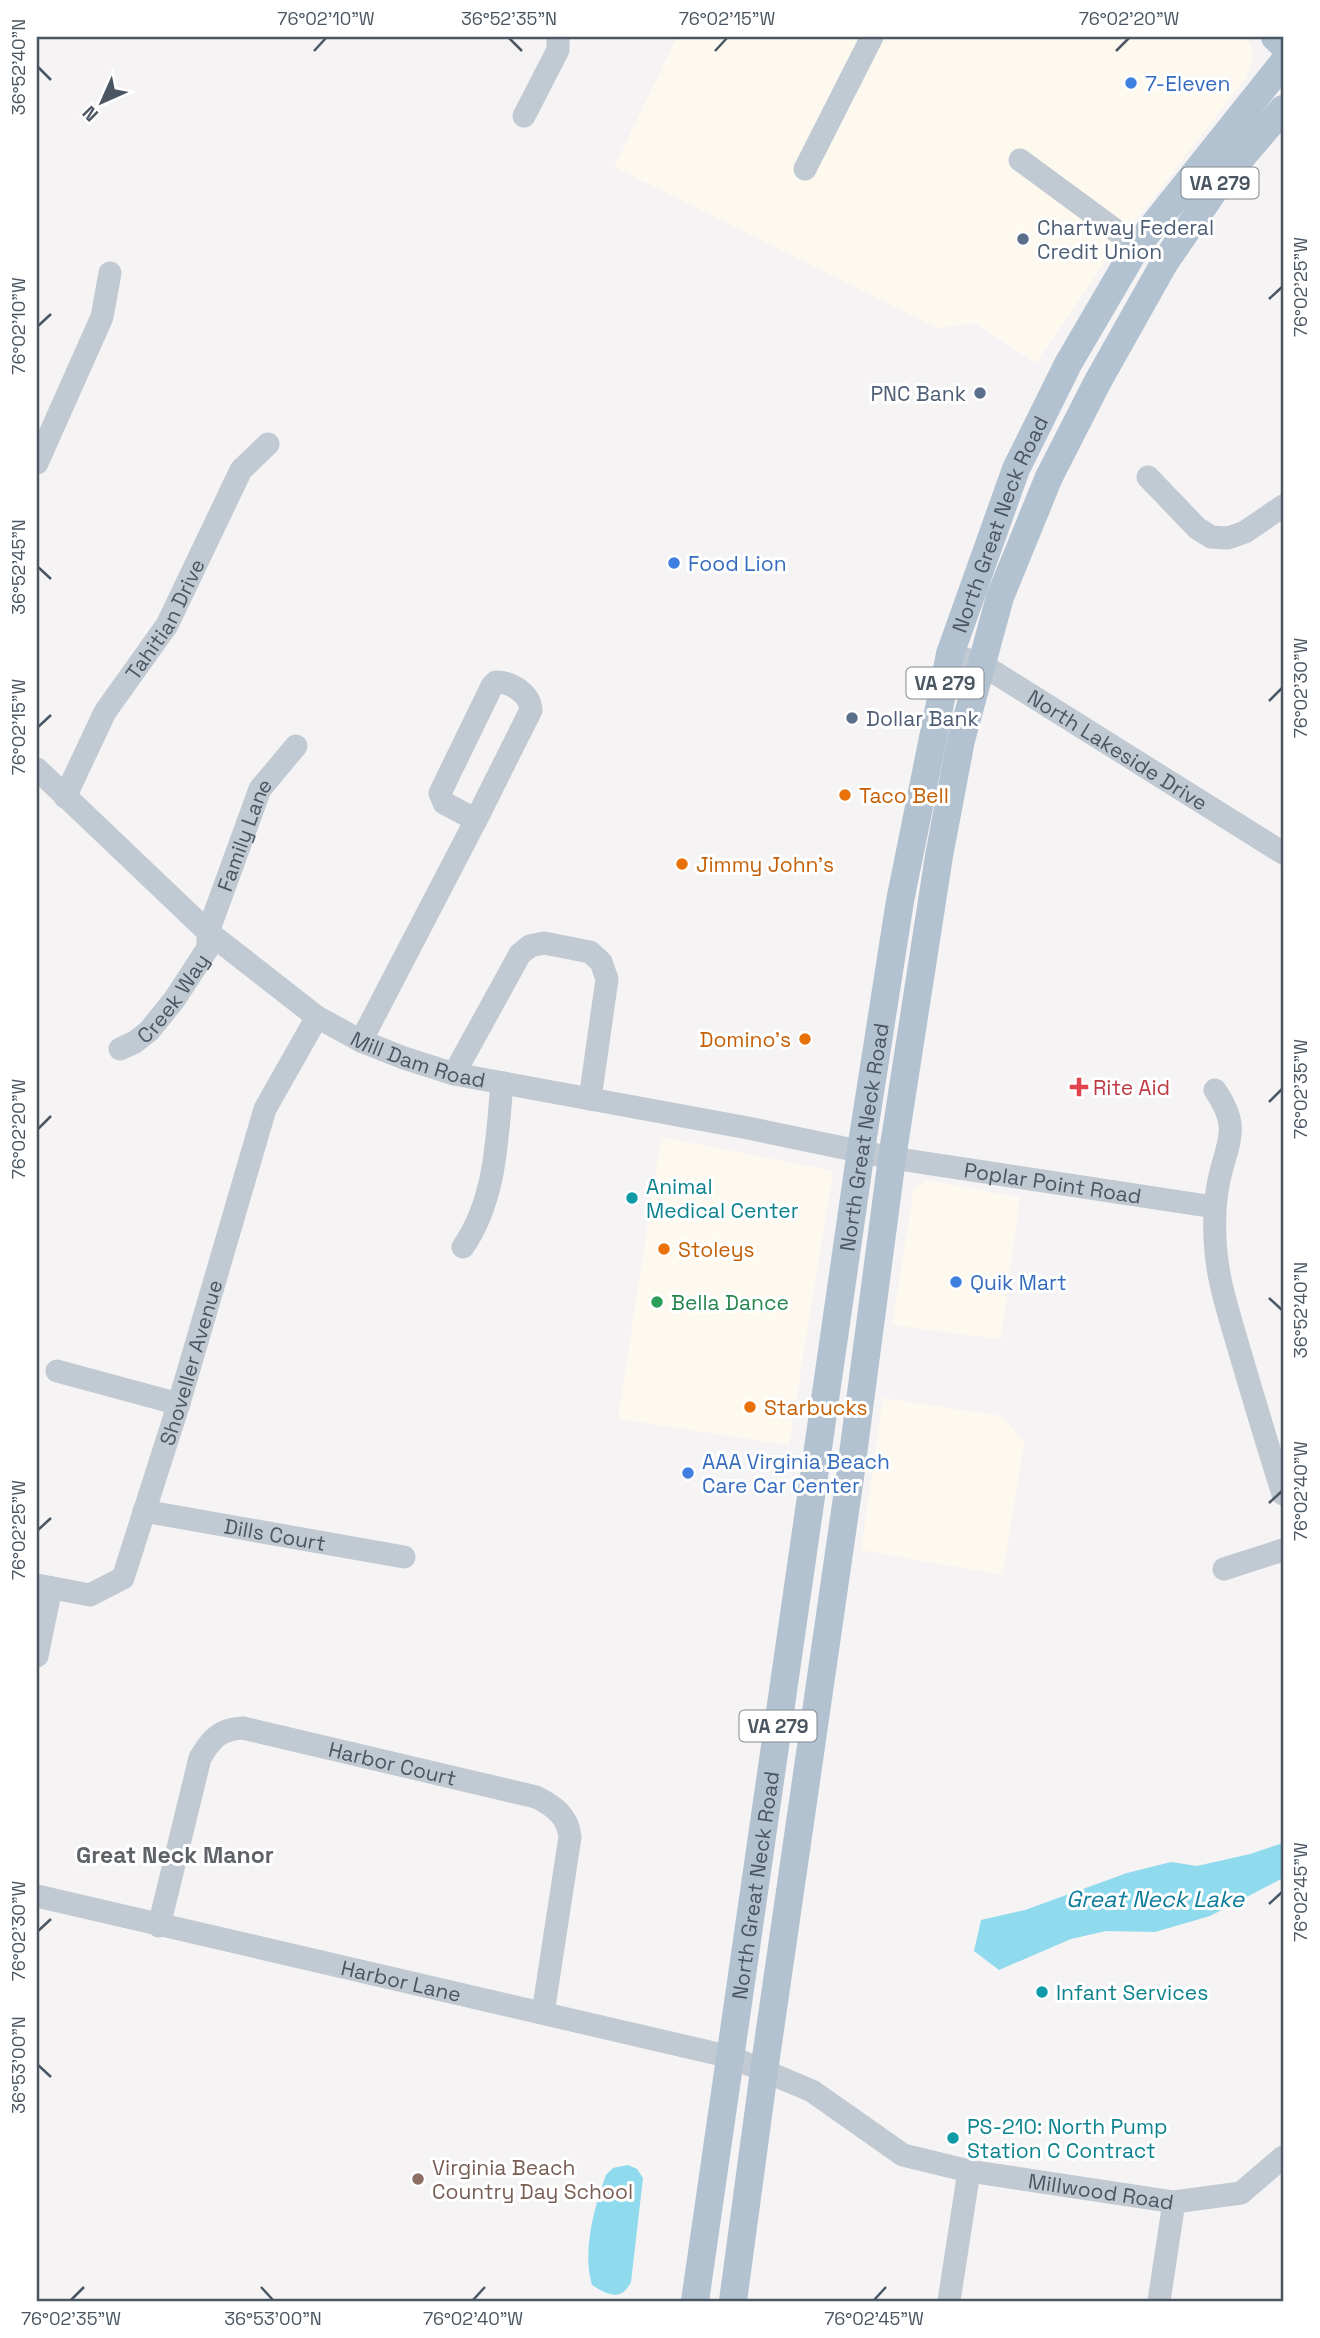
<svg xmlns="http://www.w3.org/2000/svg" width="1320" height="2338" viewBox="0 0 1320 2338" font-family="'Space Grotesk',sans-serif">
<rect width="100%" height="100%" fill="#f5f3f3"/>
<g fill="#fdf9ef">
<polygon points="677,37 1244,37 1251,45 1253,61 1245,79 1109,255 1036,363 975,323 937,328 614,167"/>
<polygon points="661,1137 833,1171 789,1445 618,1419"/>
<polygon points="928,1180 1020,1198 1001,1339 892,1325 914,1187"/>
<polygon points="883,1398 1002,1416 1024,1442 1003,1575 861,1550"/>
</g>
<g fill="#90daee">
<polygon points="1283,1843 1283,1878 1210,1916 1155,1932 1106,1931 1071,1939 999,1970 974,1951 981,1920 1025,1910 1127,1873 1171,1862 1197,1866 1250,1854"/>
<path d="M628 2165 637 2169 643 2178 631 2282C621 2302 608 2295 592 2285 582 2251 594 2208 606 2175L613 2168Z"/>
</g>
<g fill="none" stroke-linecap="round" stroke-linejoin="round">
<g stroke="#c1cad2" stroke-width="23">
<polyline points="524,116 558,50 558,37"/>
<polyline points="1020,160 1137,246"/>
<polyline points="805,169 872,37"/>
<polyline points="37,463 102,317 110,273"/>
<polyline points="1148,477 1197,528 1211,537 1228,538 1245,532 1283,506"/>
<path id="s1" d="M950 654 981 664 1283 853"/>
<path d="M496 682C512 682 530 694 531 710L476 820 444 803 440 793 492 686Z"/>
<path id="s2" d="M37 769 208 932 317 1017 361 1041 404 1058 454 1074 748 1128 892 1158 1214 1207"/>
<path id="s3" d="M65 797 105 712 167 625 241 470 268 444"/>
<polyline points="361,1041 476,820"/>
<path id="s4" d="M120 1049 135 1042 149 1031 174 1000 208 948V932L260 789 296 746"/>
<polyline points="454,1074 520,954 530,946 544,943 590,952 601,962 607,979 590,1099"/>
<path d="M1215 1090C1241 1128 1228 1140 1219 1180 1215 1199 1214 1218 1215 1238 1216 1274 1227 1308 1237 1342 1252 1393 1267 1444 1283 1494"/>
<path d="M463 1247C496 1200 497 1138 502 1083"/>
<polyline points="57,1371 179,1404"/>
<path id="s5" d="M144 1511 404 1557"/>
<polyline points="1224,1569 1283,1550"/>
<path id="s6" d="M37 1585 90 1595 123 1578 179 1403 265 1109 317 1017"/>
<polyline points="37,1656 51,1588"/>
<path id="s7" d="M37 1896 731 2057 812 2091 903 2155 969 2171 1174 2202 1241 2193 1283 2157"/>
<path id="s8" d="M159 1926 200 1758C211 1739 220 1729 243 1728L536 1797C554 1806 568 1816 570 1837L543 2013"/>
<polyline points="949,2301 969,2171"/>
<polyline points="1159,2301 1174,2202"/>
</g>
<g stroke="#b3c2d1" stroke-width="28">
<polyline points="1275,37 1283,45"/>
<path id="s9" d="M695 2301 861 1150 900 901 950 654 1016 469 1068 364 1137 246 1283 63"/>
<polyline points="733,2301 764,2071 850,1477 892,1158 939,856 961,740 1000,597 1049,477 1098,381 1165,262 1220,182 1283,109"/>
</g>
</g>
<path fill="none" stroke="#4a5661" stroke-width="2.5" d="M509 38 522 51M314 51 326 38M715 51 727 38M1116 51 1129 38M38 67 51 80M1269 299 1282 287M38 326 51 314M38 567 51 579M1269 701 1282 688M38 727 51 715M1269 1102 1282 1089M38 1129 51 1116M1269 1298 1282 1310M1269 1503 1282 1491M38 1530 51 1518M1269 1904 1282 1892M38 1931 51 1919M38 2065 51 2077M261 2287 273 2300M71 2300 84 2287M473 2300 485 2287M874 2300 886 2287"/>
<g fill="#3f7fe0" stroke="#fff" stroke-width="2.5">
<circle cx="1131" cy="83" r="7"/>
<circle cx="674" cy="563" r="7"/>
<circle cx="956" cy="1282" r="7"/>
<circle cx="688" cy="1473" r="7"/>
</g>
<g fill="#5c6f8a" stroke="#fff" stroke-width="2.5">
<circle cx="1023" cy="239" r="7"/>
<circle cx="980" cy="393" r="7"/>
<circle cx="852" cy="718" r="7"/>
</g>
<g fill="#e8710a" stroke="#fff" stroke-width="2.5">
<circle cx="845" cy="795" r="7"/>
<circle cx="682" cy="864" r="7"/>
<circle cx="805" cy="1039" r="7"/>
<circle cx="664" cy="1249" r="7"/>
<circle cx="750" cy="1407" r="7"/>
</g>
<path fill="#e0444e" stroke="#fff" stroke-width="2.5" d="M1075.5 1076.5h7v7h7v7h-7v7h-7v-7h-7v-7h7z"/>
<g fill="#0f9aa8" stroke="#fff" stroke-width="2.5">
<circle cx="632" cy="1198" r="7"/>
<circle cx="1042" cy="1992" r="7"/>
<circle cx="953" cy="2138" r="7"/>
</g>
<circle fill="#2e9e5b" stroke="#fff" stroke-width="2.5" cx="657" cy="1302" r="7"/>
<circle fill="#8d6e63" stroke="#fff" stroke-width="2.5" cx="418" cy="2179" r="7"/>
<g text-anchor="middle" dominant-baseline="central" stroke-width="6" stroke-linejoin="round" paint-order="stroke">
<g fill="#fff" stroke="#808990" stroke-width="2">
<rect x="1181.5" y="167.5" width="77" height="31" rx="5"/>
<rect x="906.5" y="667.5" width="77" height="31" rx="5"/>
<rect x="739.5" y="1710.5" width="77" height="31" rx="5"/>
</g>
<g font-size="19" font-weight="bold" fill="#4a5661">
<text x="1220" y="183">VA 279</text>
<text x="945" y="683">VA 279</text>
<text x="778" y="1726">VA 279</text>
</g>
<g font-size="21" fill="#366cbe" stroke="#fff" text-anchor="start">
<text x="1145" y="83">7-Eleven</text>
<text x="688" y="563">Food Lion</text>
<text x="970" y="1282">Quik Mart</text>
<text x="702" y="1461">AAA Virginia Beach<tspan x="702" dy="24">Care Car Center</tspan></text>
</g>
<g font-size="21" fill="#4e5e75" stroke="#fff" text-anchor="start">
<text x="1037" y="227">Chartway Federal<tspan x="1037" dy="24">Credit Union</tspan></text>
<text x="966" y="393" text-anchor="end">PNC Bank</text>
<text x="866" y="718">Dollar Bank</text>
</g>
<g font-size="21" fill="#4a5661" stroke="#fff">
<text stroke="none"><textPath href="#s9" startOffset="1806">North Great Neck Road</textPath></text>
<text stroke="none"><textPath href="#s3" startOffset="205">Tahitian Drive</textPath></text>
<text stroke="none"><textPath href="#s1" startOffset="194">North Lakeside Drive</textPath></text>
<text stroke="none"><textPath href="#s4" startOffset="256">Family Lane</textPath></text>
<text stroke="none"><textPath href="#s4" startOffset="75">Creek Way</textPath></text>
<text stroke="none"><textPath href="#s2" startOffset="485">Mill Dam Road</textPath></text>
<text stroke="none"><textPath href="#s9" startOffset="1176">North Great Neck Road</textPath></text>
<text stroke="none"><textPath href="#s2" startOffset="1132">Poplar Point Road</textPath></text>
<text stroke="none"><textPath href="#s6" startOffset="317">Shoveller Avenue</textPath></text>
<text stroke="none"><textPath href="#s5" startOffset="133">Dills Court</textPath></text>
<text stroke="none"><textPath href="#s8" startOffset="382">Harbor Court</textPath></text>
<text stroke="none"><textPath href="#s9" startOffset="420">North Great Neck Road</textPath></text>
<text stroke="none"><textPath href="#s7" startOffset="374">Harbor Lane</textPath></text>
<text stroke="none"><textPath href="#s7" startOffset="1113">Millwood Road</textPath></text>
</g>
<g font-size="21" fill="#c56008" stroke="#fff" text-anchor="start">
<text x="859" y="795">Taco Bell</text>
<text x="696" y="864">Jimmy John's</text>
<text x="791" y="1039" text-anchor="end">Domino's</text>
<text x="678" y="1249">Stoleys</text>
<text x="764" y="1407">Starbucks</text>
</g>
<g font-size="21" fill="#be3a42" stroke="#fff" text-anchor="start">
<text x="1093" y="1087">Rite Aid</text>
</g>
<g font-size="21" fill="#0d838f" stroke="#fff" text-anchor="start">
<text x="646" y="1186">Animal<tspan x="646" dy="24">Medical Center</tspan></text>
<text x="1056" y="1992">Infant Services</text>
<text x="967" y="2126">PS-210: North Pump<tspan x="967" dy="24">Station C Contract</tspan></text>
</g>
<g font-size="21" fill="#27864d" stroke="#fff" text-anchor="start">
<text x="671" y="1302">Bella Dance</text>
</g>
<g font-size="21" fill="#785e54" stroke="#fff" text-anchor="start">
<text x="432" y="2167">Virginia Beach<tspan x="432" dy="24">Country Day School</tspan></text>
</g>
<g font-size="23" font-weight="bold" fill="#5f6368" stroke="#fff">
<text x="175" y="1855">Great Neck Manor</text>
</g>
<g font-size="23" font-style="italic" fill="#0c7c9b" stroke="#fff">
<text x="1155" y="1899">Great Neck Lake</text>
</g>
</g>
<rect width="1320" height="2338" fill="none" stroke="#ffffff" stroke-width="77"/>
<g transform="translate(102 102) rotate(225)" stroke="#ffffff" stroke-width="5" paint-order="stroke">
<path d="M0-5L12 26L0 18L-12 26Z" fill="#4a5661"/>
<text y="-10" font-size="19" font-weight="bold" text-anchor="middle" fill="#4a5661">N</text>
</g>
<rect x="38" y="38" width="1244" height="2262" fill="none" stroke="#4a5661" stroke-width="2.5"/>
<g font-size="18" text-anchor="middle" fill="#4a5661">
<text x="326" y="25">76°02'10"W</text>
<text x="509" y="25">36°52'35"N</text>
<text x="727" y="25">76°02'15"W</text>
<text x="1129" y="25">76°02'20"W</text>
<text transform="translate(19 67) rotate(-90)" y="6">36°52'40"N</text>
<text transform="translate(1301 287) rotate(-90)" y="6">76°02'25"W</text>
<text transform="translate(19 326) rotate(-90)" y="6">76°02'10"W</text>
<text transform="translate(19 567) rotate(-90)" y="6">36°52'45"N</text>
<text transform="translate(1301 688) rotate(-90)" y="6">76°02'30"W</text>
<text transform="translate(19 727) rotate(-90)" y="6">76°02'15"W</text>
<text transform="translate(1301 1089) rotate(-90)" y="6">76°02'35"W</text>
<text transform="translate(19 1129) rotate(-90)" y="6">76°02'20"W</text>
<text transform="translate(1301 1310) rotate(-90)" y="6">36°52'40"N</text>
<text transform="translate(1301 1491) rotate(-90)" y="6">76°02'40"W</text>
<text transform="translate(19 1530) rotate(-90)" y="6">76°02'25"W</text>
<text transform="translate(1301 1892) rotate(-90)" y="6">76°02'45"W</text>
<text transform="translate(19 1931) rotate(-90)" y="6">76°02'30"W</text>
<text transform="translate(19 2065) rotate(-90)" y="6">36°53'00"N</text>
<text x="71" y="2325">76°02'35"W</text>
<text x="273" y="2325">36°53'00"N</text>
<text x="473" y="2325">76°02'40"W</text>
<text x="874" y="2325">76°02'45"W</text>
</g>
</svg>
